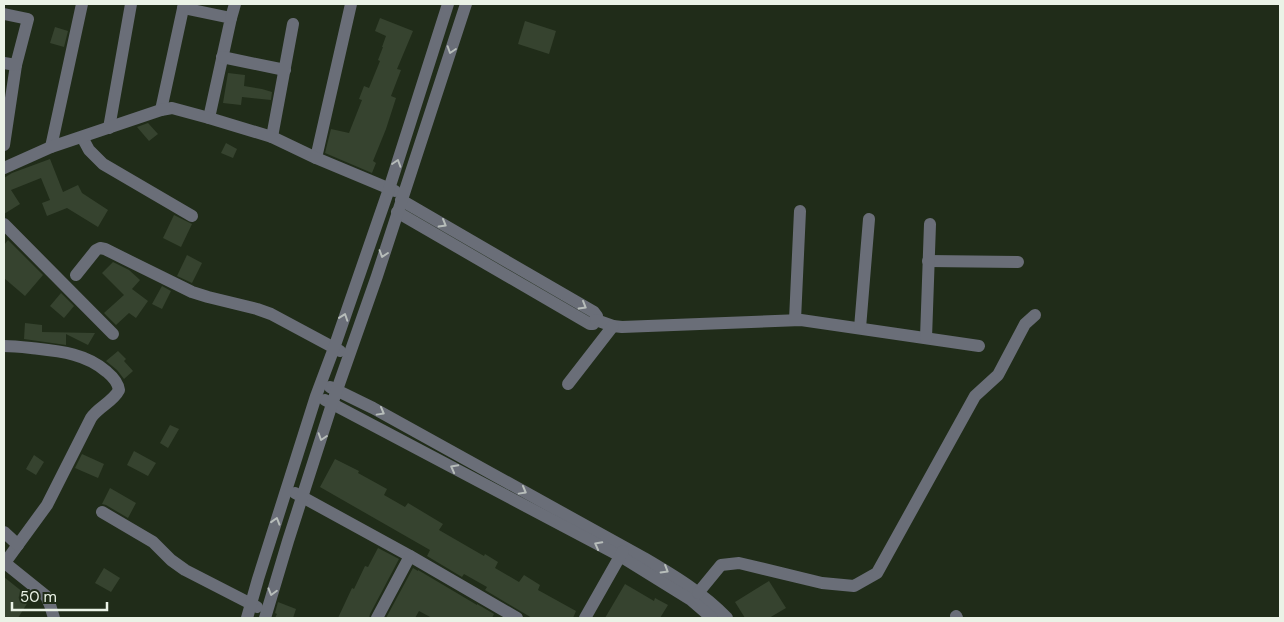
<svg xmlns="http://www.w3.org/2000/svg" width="1284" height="622" viewBox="0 0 1284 622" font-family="'DM Sans',sans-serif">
<rect width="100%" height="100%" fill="#202c19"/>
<g fill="#36432f">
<polygon points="380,18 413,31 397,69 401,70 391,96 396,98 386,129 373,161 376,163 372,173 325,153 331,129 349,133 362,100 359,99 364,86 369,88 380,61 378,60 383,47 382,47 386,36 375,31"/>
<polygon points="525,21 556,31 549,54 518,44"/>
<polygon points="55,27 68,31 64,47 50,43"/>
<polygon points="228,73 245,75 244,86 262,89 272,92 271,100 242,97 241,105 223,103"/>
<polygon points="148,123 158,134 149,141 137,127"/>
<polygon points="226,143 237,149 233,158 221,153"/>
<polygon points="50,159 63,192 78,185 82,193 108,210 98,227 67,208 47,216 42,203 50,200 41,178 11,190 20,204 4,214 4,178 12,173"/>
<polygon points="174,215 192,224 181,247 163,238"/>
<polygon points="8,240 43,275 25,296 4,278 4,245"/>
<polygon points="187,255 202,263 192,283 177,276"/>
<polygon points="113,262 129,270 140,280 132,289 148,301 136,318 129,313 116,325 104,313 124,295 102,273"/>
<polygon points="162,286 171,291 162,309 152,304"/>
<polygon points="61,293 74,306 64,318 50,306"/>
<polygon points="25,323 42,325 42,332 95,333 88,345 66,334 66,345 24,339"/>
<polygon points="118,351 126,359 124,361 133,371 124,379 117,370 106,361"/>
<polygon points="170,425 179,429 168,448 160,443"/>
<polygon points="134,451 156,463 148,476 127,465"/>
<polygon points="82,454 104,464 98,478 75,468"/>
<polygon points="34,455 44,462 36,475 26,469"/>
<polygon points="335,459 359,471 358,473 387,489 384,495 405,507 408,503 443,524 439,530 484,556 485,554 498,562 495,568 519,582 524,575 540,585 538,590 576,611 573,618 532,618 485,590 487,587 464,574 462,577 427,556 430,550 320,487"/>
<polygon points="110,488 136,503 128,518 106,505 102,504"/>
<polygon points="378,548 399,559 370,614 369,618 338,618 352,588 354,589 365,566 368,567"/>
<polygon points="104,568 120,578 111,592 95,583"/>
<polygon points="413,568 418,571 418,570 477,605 477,604 494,614 492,618 432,618 419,611 415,618 386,618"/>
<polygon points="4,577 24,593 28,602 18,618 4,618"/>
<polygon points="769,581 786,608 769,618 745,618 735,602"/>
<polygon points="625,584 654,601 655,598 668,605 660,618 605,618"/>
<polygon points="278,602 296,609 293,618 275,618 277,614 275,613"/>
</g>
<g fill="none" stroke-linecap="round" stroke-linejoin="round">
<g stroke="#6a6e78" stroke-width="12">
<polyline points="183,8 231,18 209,118"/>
<polyline points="4,14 28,19 16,65 4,145"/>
<polyline points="231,18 235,4"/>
<polyline points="222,57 285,70"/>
<polyline points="4,63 16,65"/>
<polyline points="161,110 184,4"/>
<polyline points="109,128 131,4"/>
<polyline points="82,137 89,150 103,164 192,216"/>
<polyline points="272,137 293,24"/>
<polyline points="51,147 82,4"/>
<polyline points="316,158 351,4"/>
<polyline points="4,168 51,147 161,110 172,108 209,118 272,137 316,158 395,191"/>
<polyline points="397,212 590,324 593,324 597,316 594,312 401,200"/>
<polyline points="4,224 113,334"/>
<polyline points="928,261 1018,262"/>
<polyline points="76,275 96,250 100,248 105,249 192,292 208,297 257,309 271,314 340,351"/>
<polyline points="596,320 613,326 622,327 801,320 979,346"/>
<polyline points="795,320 800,211"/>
<polyline points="860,328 869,219"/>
<polyline points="926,338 930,224"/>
<path d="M4 346C13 346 22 347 31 348 58 351 86 353 107 372 113 377 118 382 119 390 113 402 98 407 91 418L47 505 4 564"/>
<polyline points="568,384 613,326"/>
<path d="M330 387 373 408 644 558C673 575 703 593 727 618"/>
<polyline points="325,400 620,556 691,600 712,618"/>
<polyline points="295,493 410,556 517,618"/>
<polyline points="102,512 153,542 171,560 185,570 257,607"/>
<polyline points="4,532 18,545"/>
<polyline points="5,563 46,596 50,605 54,618"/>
<polyline points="698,593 721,565 739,563 822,583 854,586 877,573 975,396 998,375 1025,324 1035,315"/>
<polyline points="956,616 957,618"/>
<polyline points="247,618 258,579 316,396 334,348 389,189 448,4"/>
<polyline points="265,618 288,541 332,404 377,276 466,4"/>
<polyline points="377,618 410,556"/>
<polyline points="585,618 623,551"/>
</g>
</g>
<defs><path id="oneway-chevron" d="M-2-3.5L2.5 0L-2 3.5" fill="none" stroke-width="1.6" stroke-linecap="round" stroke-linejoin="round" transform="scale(1.25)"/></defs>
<g stroke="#b7bdba">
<use href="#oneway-chevron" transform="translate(451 50) rotate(108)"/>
<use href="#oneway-chevron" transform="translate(397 163) rotate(-72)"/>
<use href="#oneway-chevron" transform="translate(443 224) rotate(30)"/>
<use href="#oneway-chevron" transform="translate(383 254) rotate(108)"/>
<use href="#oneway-chevron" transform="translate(583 306) rotate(30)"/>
<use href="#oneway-chevron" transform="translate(344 317) rotate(-71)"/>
<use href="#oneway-chevron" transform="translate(381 412) rotate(29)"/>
<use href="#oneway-chevron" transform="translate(322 437) rotate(108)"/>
<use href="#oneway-chevron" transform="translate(454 468) rotate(-152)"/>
<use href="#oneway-chevron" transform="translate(523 491) rotate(29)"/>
<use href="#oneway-chevron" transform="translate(276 521) rotate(-73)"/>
<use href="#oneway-chevron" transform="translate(598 545) rotate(-152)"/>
<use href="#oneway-chevron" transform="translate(665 570) rotate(31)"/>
<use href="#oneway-chevron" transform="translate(272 592) rotate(106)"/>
</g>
<rect width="1284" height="622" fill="none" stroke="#eaf2e6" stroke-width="10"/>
<path d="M12 602v8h95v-8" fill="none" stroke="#eaf2e6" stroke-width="2.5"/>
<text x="20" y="602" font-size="15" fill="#eaf2e6" stroke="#202c19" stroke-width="4" paint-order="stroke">50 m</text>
</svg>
